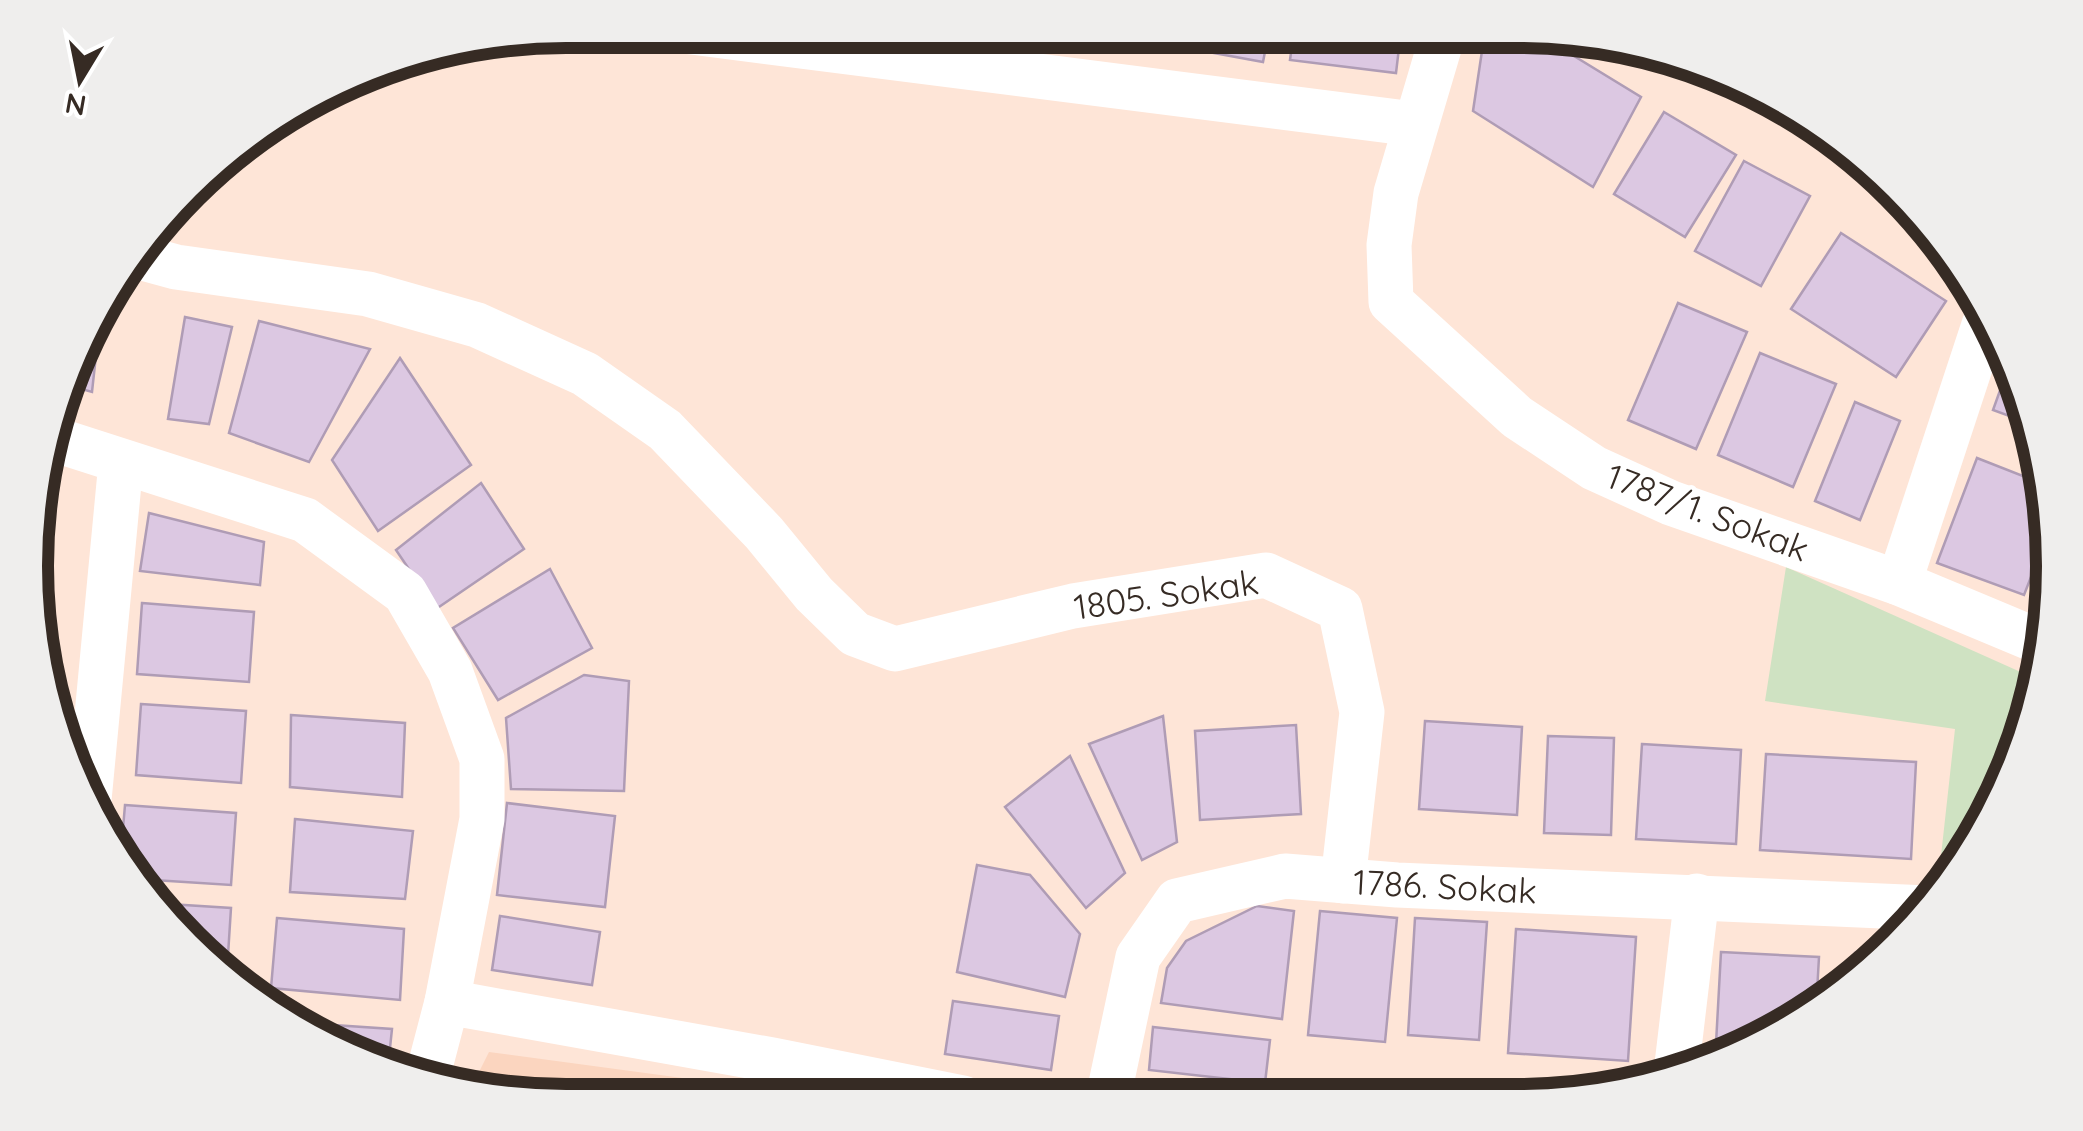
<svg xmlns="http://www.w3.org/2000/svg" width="2083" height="1131" viewBox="0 0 2083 1131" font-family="Quicksand,sans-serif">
<rect width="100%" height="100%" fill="#fee5d7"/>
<polygon fill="#fbd5bf" points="489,1052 727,1084 808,1099 531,1100 473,1090 475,1080"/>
<polygon fill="#cfe2c2" points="1786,567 2034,678 1982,833 1951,876 1939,874 1955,729 1765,701"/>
<g fill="#dcc8e2" stroke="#af9cb5" stroke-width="2.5">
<polygon points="1055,31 1161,31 1160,45 1055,35"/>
<polygon points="1184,31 1269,31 1263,62 1181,47"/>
<polygon points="1294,31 1401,31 1396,73 1290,60"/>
<polygon points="1485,31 1533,31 1641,97 1593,187 1473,111"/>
<polygon points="1664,112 1736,155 1685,237 1614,194"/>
<polygon points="1744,161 1810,196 1761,286 1695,251"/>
<polygon points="1841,233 1946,301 1896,377 1791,309"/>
<polygon points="1678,303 1747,332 1696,449 1628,420"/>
<polygon points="101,310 92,392 67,385"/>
<polygon points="185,317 232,327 209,424 168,419"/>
<polygon points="259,321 370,349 309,462 229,433"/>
<polygon points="1760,353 1836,384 1793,487 1718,455"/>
<polygon points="400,358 471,465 378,531 332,460"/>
<polygon points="2007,371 2034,425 1993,410"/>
<polygon points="1855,402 1900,421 1860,520 1815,501"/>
<polygon points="1977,458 2038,482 2043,546 2024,595 1937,563"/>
<polygon points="481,483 524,549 436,609 396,550"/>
<polygon points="149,513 264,542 260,585 140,571"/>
<polygon points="550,569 592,648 498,700 453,628"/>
<polygon points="2045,590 2047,612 2037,607"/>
<polygon points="142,603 254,612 249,682 137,674"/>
<polygon points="38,630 55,631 50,682"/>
<polygon points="584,675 629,681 624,791 511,789 506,718"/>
<polygon points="141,704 246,711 241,783 136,775"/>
<polygon points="291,715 405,723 402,797 290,787"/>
<polygon points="1163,716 1177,842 1142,860 1089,744"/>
<polygon points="1425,721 1522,727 1517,815 1419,809"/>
<polygon points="1296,725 1301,814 1200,820 1195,731"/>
<polygon points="1548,736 1614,738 1611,835 1544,833"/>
<polygon points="1642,744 1741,750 1736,844 1636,839"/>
<polygon points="1766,754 1916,762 1911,859 1760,850"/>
<polygon points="1070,756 1125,873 1086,908 1005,807"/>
<polygon points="507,803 615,816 605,907 497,895"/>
<polygon points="125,805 236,813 231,885 138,879 121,852"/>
<polygon points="295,819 413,831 405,899 290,892"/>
<polygon points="977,865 1030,875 1080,934 1065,997 957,972"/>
<polygon points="153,903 231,908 227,971 163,919"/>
<polygon points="1257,906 1294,911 1282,1019 1161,1003 1167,968 1186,941"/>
<polygon points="1320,911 1397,918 1385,1042 1308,1035"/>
<polygon points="500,916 600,932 592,985 492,970"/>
<polygon points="277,918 404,929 400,1000 271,988"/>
<polygon points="1415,918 1487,922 1479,1040 1408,1035"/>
<polygon points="1516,929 1636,937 1628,1061 1508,1053"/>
<polygon points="1721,952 1819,957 1816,1010 1715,1062"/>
<polygon points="1855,953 1880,954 1854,977"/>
<polygon points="953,1001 1059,1016 1051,1070 945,1054"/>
<polygon points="289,1022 392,1029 388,1067 298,1030"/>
<polygon points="1153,1027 1270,1040 1265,1083 1149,1070"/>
</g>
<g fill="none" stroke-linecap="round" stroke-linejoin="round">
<g stroke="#fff" stroke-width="45">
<polyline points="676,30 1414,124"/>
<polyline points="1444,31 1396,193 1389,245 1391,302 1517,417 1594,468 1671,503 1899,583 2045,644"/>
<polyline points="132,255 176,267 368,294 477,325 585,374 665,430 764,533 814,594 855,634 895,649 1073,606 1266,575 1340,609 1362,712 1343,881"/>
<polyline points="47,437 305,520 405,593 450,671 482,759 482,819 447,1002 426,1082"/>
<polyline points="1899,583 1984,325"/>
<polyline points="89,800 121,462"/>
<polyline points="447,1002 772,1060 963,1098"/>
<polyline points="1676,1073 1697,896"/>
<polyline points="1108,1098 1138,957 1177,901 1285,876 1397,885 1928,908"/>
</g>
</g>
<g text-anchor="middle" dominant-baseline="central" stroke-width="9" stroke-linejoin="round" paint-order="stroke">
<g font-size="35" fill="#362b24" stroke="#fff">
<text transform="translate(1708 512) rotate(21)">1787/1. Sokak</text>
<text transform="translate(1166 594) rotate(-8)">1805. Sokak</text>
<text transform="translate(1445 886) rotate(3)">1786. Sokak</text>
</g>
</g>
<path d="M0 0H2083V1131H0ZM566 48H1518A518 518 0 0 1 2036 566V566A518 518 0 0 1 1518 1084H566A518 518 0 0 1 48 566V566A518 518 0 0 1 566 48Z" fill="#efeeed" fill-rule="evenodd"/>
<path fill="none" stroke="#362b24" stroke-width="12" d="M566 48H1518A518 518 0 0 1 2036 566V566A518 518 0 0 1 1518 1084H566A518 518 0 0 1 48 566V566A518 518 0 0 1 566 48Z"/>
<g transform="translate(80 80) rotate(190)" stroke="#ffffff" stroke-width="8" paint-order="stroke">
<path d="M0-8L18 38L0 25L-18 38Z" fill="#362b24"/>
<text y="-15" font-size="28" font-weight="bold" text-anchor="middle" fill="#362b24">N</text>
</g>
</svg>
